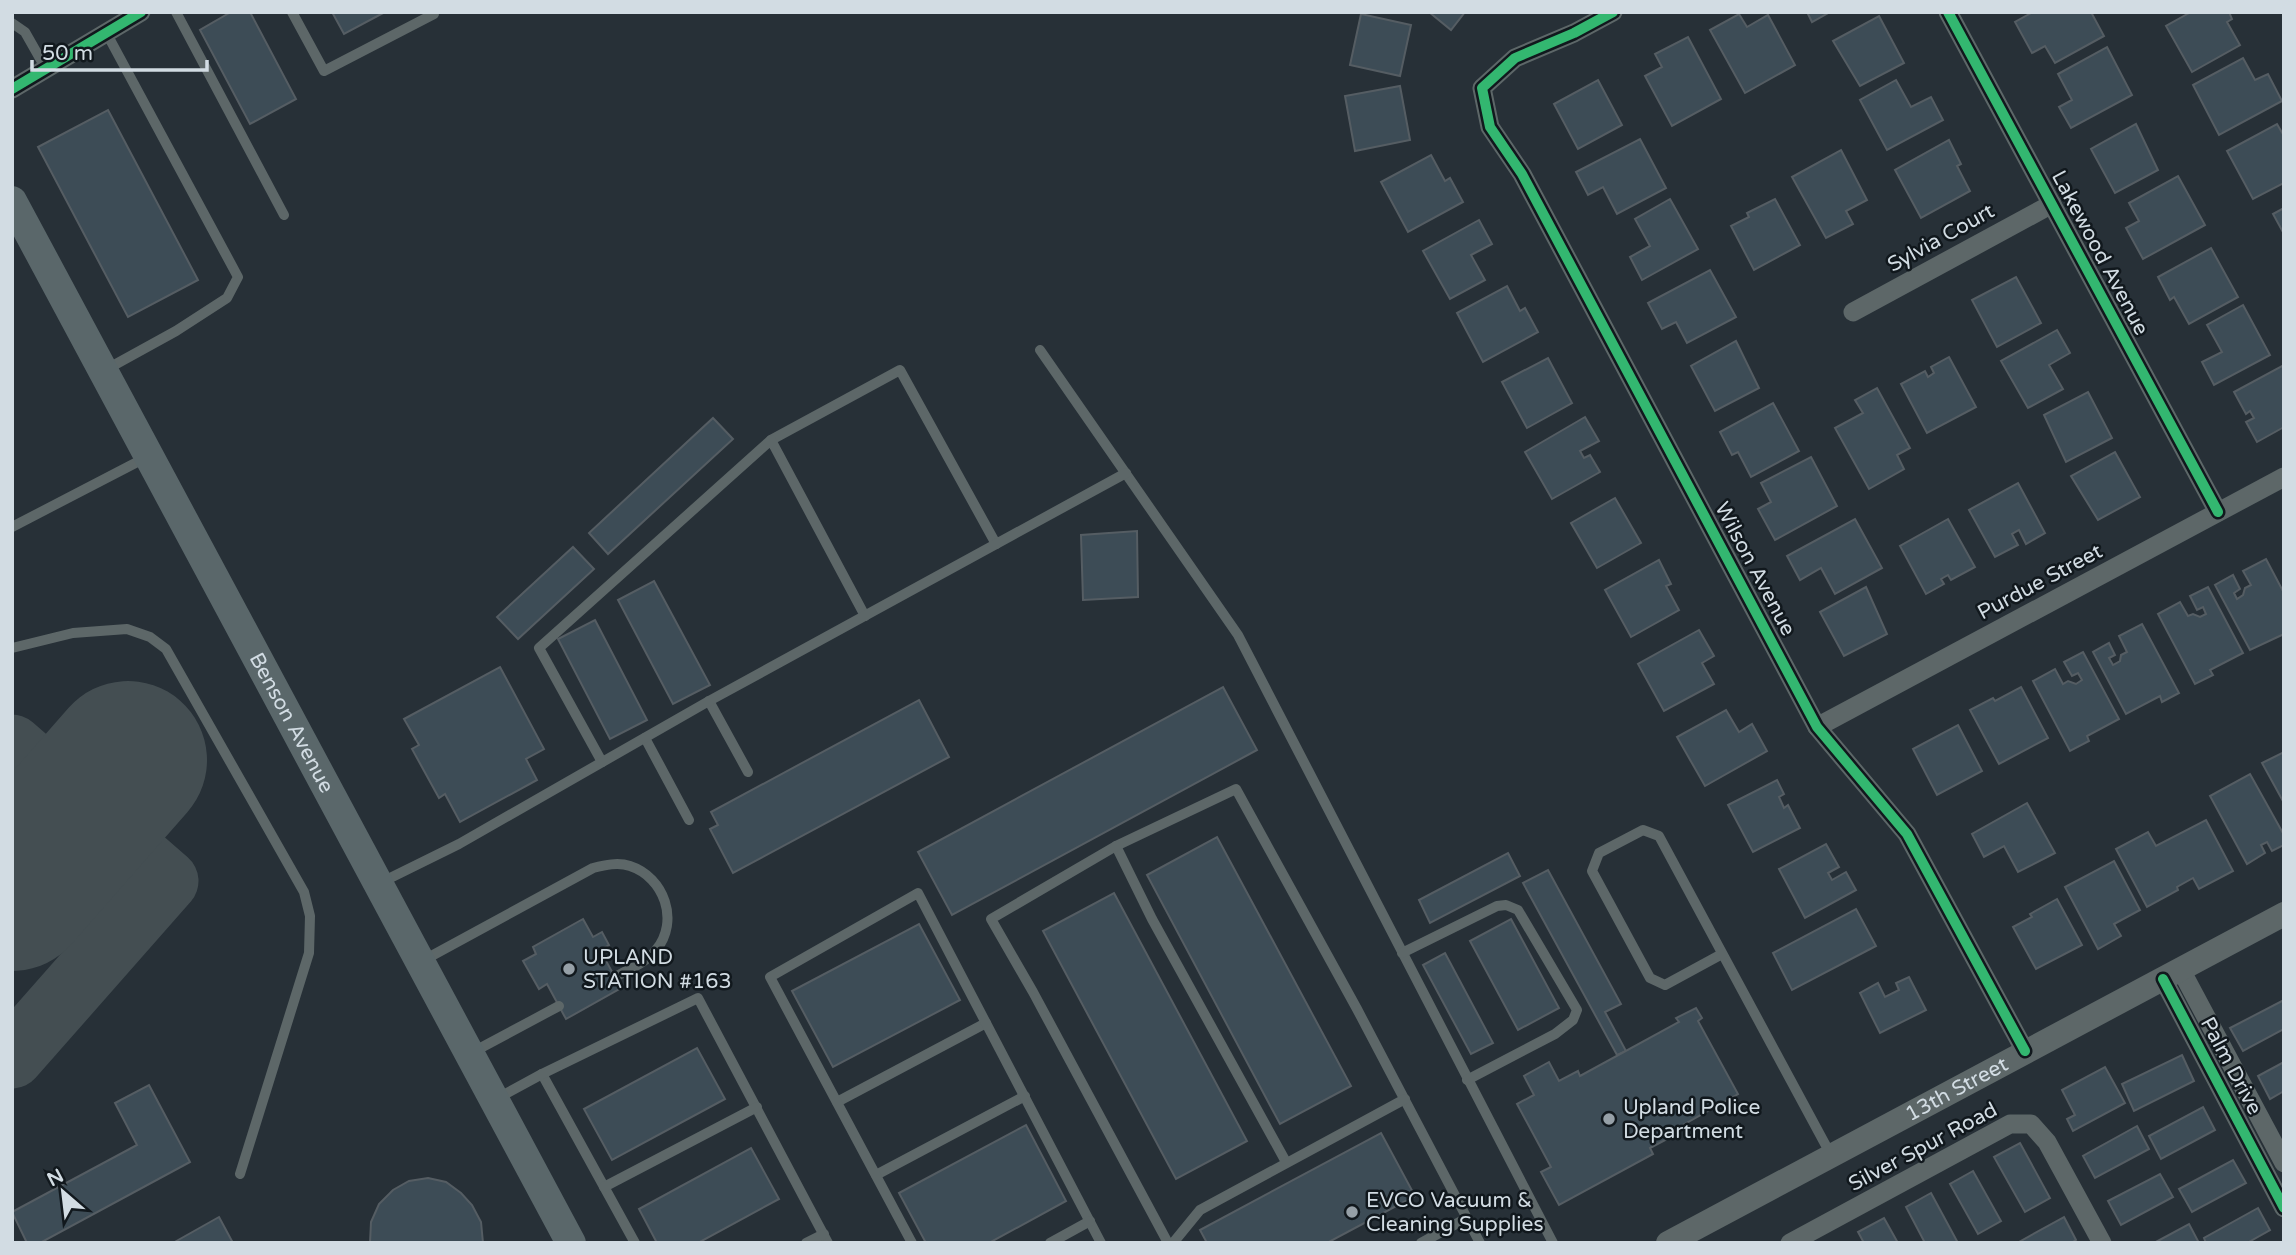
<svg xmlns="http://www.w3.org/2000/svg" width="2296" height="1255" viewBox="0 0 2296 1255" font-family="'Varela Round',sans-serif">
<rect width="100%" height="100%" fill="#273037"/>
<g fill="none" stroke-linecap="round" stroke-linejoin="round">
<polyline stroke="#444e52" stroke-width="63" points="12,746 167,881 12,1057"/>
<polyline stroke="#444e52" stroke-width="158" points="12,892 128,760"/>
</g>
<g fill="#3d4c56" stroke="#555d63" stroke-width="2">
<polygon points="231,12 250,12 296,99 250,124 200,30"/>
<polygon points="332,12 385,12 344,34"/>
<polygon points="1429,12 1465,12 1451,30"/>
<polygon points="1807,12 1830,12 1812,22"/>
<polygon points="2033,12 2091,12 2104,36 2055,63 2045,46 2032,53 2015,22"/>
<polygon points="2191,12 2229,12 2232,19 2227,22 2240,45 2192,72 2166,26"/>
<polygon points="1361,14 1411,25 1400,76 1350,65"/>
<polygon points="1739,14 1747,27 1768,15 1795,65 1745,93 1710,30"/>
<polygon points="1879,16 1904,63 1860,86 1833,41"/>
<polygon points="1688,37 1721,99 1672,126 1645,76 1662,67 1655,54"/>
<polygon points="2107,47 2132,95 2071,128 2059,107 2072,100 2058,74"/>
<polygon points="2243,58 2255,80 2268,74 2282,101 2219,135 2193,85"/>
<polygon points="1598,80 1622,125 1578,149 1554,104"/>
<polygon points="1896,80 1911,107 1931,97 1943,120 1887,150 1860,100"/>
<polygon points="1400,86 1410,140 1355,151 1345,96"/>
<polygon points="108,110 198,280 128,317 38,147"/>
<polygon points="2136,124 2158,170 2115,193 2091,149"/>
<polygon points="2277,124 2284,136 2284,183 2253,199 2227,151"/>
<polygon points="1640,139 1666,188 1617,214 1603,187 1588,195 1576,172"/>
<polygon points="1949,140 1961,164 1957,166 1970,191 1921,218 1895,170"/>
<polygon points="1841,150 1867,200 1846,211 1853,224 1826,238 1792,177"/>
<polygon points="1431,155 1445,181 1450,178 1463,202 1408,232 1381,182"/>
<polygon points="2178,176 2205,225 2143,259 2126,228 2139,221 2129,203"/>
<polygon points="1670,199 1698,249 1642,280 1630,257 1650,246 1635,219"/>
<polygon points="1775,199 1800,245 1754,270 1731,226 1749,217 1747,213"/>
<polygon points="2284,208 2284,234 2273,214"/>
<polygon points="1479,220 1492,244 1471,255 1485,280 1450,299 1423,251"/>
<polygon points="2211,248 2238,297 2189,324 2174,297 2170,300 2158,277"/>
<polygon points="1710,270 1736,317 1687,343 1676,322 1662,329 1648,303"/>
<polygon points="2016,277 2041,323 1997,347 1972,300"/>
<polygon points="1507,286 1520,311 1525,308 1538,332 1483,362 1457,313"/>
<polygon points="2243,305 2270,355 2214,385 2202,362 2222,352 2207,325"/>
<polygon points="2057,330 2070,353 2049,365 2063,389 2028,408 2001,361"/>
<polygon points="1736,341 1759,388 1715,411 1691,366"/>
<polygon points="1949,357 1976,407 1927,433 1901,384 1925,371 1928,377 1934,373 1931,367"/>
<polygon points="1548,358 1572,403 1527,428 1502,382"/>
<polygon points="2282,366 2284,369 2284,427 2257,442 2246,422 2254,418 2250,411 2246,414 2234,392"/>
<polygon points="1877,388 1910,448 1897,455 1904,469 1869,489 1835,428 1863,413 1855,400"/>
<polygon points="2088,392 2112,438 2066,462 2044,415"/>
<polygon points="1773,403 1799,451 1751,477 1738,452 1732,455 1720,432"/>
<polygon points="1585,417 1599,441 1580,451 1584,458 1590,455 1600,472 1552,499 1525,452"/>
<polygon points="713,418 733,439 608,554 589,533"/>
<polygon points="2115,452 2140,497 2098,520 2071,476"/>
<polygon points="1811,457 1837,506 1775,540 1758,509 1771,502 1761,483"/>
<polygon points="2018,483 2045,533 2026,544 2019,530 2012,534 2018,545 1995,557 1969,510"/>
<polygon points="1615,498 1641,543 1597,568 1571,523"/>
<polygon points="1855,519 1882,568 1835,594 1821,568 1800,580 1787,556"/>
<polygon points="1948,519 1975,567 1951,580 1948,575 1941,579 1944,584 1926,594 1900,546"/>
<polygon points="1137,531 1138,597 1083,600 1081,535"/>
<polygon points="573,547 594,569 518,639 497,617"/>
<polygon points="2266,559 2284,593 2284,634 2250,650 2215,585 2233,575 2240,589 2234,593 2237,599 2243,595 2245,588 2251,585 2243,571"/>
<polygon points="1659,560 1671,584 1666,586 1679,610 1631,637 1605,590"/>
<polygon points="654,581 710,685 673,704 618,600"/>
<polygon points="1866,587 1887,634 1844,656 1820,612"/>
<polygon points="2208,587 2243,653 2210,670 2213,675 2195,684 2158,614 2180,602 2188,616 2193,614 2200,617 2206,614 2203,607 2197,610 2190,596"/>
<polygon points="595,620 647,720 610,739 558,639"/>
<polygon points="2142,624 2179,693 2162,702 2160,696 2126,714 2093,652 2109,643 2115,655 2109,658 2113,665 2120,661 2121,655 2127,652 2119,636"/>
<polygon points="1699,630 1714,656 1702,663 1714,684 1664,711 1638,664"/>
<polygon points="2083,652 2119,719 2087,736 2089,741 2070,751 2033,681 2055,669 2063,684 2068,681 2076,684 2082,680 2078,673 2072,676 2064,662"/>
<polygon points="500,667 544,749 526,759 537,780 460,822 445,794 439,798 412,749 419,745 404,719"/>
<polygon points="1223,687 1257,750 952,915 918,852"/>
<polygon points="2021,687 2048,738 1999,764 1970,710 1993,698 1995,701"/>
<polygon points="919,700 949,757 733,873 710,829 718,825 711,812"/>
<polygon points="1726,710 1739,732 1752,724 1767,751 1705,786 1677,737"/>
<polygon points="1958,725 1982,771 1937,795 1913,749"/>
<polygon points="2284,752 2284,803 2262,763"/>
<polygon points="2250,774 2284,835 2284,845 2272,851 2267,842 2261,845 2265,853 2247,864 2210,796"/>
<polygon points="1777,780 1784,794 1779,797 1784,808 1788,805 1800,828 1753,852 1728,805"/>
<polygon points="2027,803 2055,853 2018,872 2004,846 1984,857 1972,834"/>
<polygon points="2206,820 2233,871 2199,889 2193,878 2177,887 2178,890 2147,907 2116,849 2148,832 2156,846"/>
<polygon points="1217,837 1351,1086 1280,1124 1147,875"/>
<polygon points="1826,844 1839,867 1828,873 1832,880 1846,872 1856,890 1805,918 1779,869"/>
<polygon points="1508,853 1520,876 1430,923 1419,900"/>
<polygon points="2114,861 2140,910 2114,924 2121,936 2098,949 2065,887"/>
<polygon points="1548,870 1621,1004 1605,1012 1626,1051 1617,1055 1523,883"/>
<polygon points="1114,893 1247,1141 1176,1179 1043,931"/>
<polygon points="2057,899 2082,945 2036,969 2013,927 2032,917 2030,914"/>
<polygon points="1856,909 1876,946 1792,990 1773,953"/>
<polygon points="583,919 593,937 602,932 609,945 600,950 621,988 566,1019 547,984 539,989 523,961 536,954 533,947"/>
<polygon points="1511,919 1559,1008 1518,1030 1470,941"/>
<polygon points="919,924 960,1000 833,1067 792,991"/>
<polygon points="1445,953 1493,1043 1471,1054 1423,965"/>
<polygon points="1909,977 1926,1010 1880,1033 1860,993 1878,983 1885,997 1899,990 1896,983"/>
<polygon points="2284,1000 2284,1029 2243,1051 2230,1028"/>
<polygon points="1696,1008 1702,1018 1698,1021 1738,1094 1667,1134 1669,1138 1650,1148 1653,1154 1559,1205 1541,1172 1551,1167 1517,1104 1534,1095 1524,1076 1549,1062 1559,1081 1578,1071 1580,1076 1679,1022 1676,1018"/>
<polygon points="697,1048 725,1099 612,1160 584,1109"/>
<polygon points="2182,1055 2194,1081 2134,1111 2122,1084"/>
<polygon points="2284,1062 2284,1091 2270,1099 2258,1076"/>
<polygon points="2105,1067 2125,1103 2073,1131 2067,1119 2075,1115 2062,1090"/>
<polygon points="149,1085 190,1162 40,1243 27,1243 12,1212 137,1145 115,1103"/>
<polygon points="2203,1107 2215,1130 2161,1159 2149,1136"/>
<polygon points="1026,1125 1066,1201 989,1243 926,1243 899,1193"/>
<polygon points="2137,1126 2149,1149 2095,1178 2083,1156"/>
<polygon points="1381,1133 1415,1196 1327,1243 1207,1243 1200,1230"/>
<polygon points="2020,1143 2050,1198 2025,1212 1994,1157"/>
<polygon points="751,1148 779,1199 698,1243 657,1243 639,1209"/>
<polygon points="2233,1160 2246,1183 2192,1212 2179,1189"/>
<polygon points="1973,1171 2001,1221 1978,1234 1950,1184"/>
<polygon points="2160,1174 2173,1197 2121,1225 2108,1201"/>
<polygon points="428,1178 446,1182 461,1193 472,1205 481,1222 483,1243 370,1243 371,1222 379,1204 393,1190 409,1181"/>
<polygon points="1931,1193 1958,1243 1925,1243 1906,1207"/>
<polygon points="2258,1208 2270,1230 2247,1243 2206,1243 2204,1238"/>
<polygon points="219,1217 233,1243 173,1243"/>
<polygon points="2064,1217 2076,1240 2071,1243 2017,1243"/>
<polygon points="1884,1218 1898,1243 1864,1243 1858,1232"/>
<polygon points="2189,1224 2199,1243 2154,1243"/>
</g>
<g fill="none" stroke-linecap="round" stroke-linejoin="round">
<g stroke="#5d6768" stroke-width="10">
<polyline points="176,12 284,215"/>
<polyline points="292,12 324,71 434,14"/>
<polyline points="12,23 25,32 46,69"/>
<polyline points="1040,350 1238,635 1553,1243"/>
<polyline points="107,369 176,331 227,298 238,277 107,34"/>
<polyline points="771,440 900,370 996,544"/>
<polyline points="12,527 145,458"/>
<polyline points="12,648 73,633 127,629 150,637 166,649 304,892 310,916 309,953 240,1174"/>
<polyline points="709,701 748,772"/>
<polyline points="645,738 689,820"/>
<polyline points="602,762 539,648 771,440 865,616"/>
<polyline points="1116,846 1152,919 1286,1162"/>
<polyline points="382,882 459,844 709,701 1126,473"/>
<polyline points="1402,953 1497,906 1506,905 1518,910 1577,1010 1573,1020 1555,1034 1467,1080"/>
<polyline points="1722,954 1665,985 1650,978 1592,871 1599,853 1643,830 1659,836 1831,1155"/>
<path d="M424 960 593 868C605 865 618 862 630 866 664 877 680 921 656 950 646 963 629 969 615 977"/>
<polyline points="473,1052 559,1006"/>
<polyline points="542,1074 635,1243"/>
<polyline points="496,1099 542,1074 698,998 828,1243"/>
<polyline points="837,1102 986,1023"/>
<polyline points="876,1175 1025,1096"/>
<polyline points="604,1187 757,1107"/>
<polyline points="806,1243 824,1234"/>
<polyline points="912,1243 770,977 918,893 1101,1243"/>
<polyline points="1050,1243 1090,1221"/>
<polyline points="1168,1243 1033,992 991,919 1116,846 1236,789 1357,1009 1480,1243"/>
<polyline points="1173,1243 1200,1210 1405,1099"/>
<polyline points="1421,1243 1467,1218"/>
</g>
<g stroke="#5d6768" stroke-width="19">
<polyline points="1613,12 1574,33 1515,58 1482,88 1490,127 1522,174 1817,727 1907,834 2025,1051"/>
<polyline points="1948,12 2218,512"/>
<polyline points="12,89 141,12"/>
<polyline points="1853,312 2052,204"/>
<polyline points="1817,727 2284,477"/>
<polyline points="2181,970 2284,1163"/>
<polyline points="2163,979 2284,1208"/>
<polyline points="1790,1243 2010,1124 2031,1124 2047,1142 2102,1243"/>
</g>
<path stroke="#5d6768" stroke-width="24" id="s1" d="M1668 1243 2284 914"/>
<path stroke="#5a676a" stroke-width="30" id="s2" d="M12 201 571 1243"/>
<defs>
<g id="cycleway">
<polyline points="1613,12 1574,33 1515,58 1482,88 1490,127 1522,174 1817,727 1907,834 2025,1051"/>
<polyline points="1948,12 2218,512"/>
<polyline points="12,89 141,12"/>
<polyline points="2163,979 2284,1208"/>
</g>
</defs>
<use href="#cycleway" stroke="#11181d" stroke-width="15"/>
<use href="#cycleway" stroke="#33b770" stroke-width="10"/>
</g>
<g fill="#96a0a7" stroke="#11181d" stroke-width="2.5">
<circle cx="569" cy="969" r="7"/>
<circle cx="1609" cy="1119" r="7"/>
<circle cx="1352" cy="1212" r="7"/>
</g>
<g text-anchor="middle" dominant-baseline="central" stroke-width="5" stroke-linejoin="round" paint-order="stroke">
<g font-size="21" fill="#d2dce3" stroke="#11181d">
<text transform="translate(1941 238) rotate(-29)">Sylvia Court</text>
<text transform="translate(2100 253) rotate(62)">Lakewood Avenue</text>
<text transform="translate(1755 569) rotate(62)">Wilson Avenue</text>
<text transform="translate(2040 582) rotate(-28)">Purdue Street</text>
<text stroke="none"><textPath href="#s2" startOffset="592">Benson Avenue</textPath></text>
<text transform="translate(2231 1066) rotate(62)">Palm Drive</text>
<text stroke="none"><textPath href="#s1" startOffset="327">13th Street</textPath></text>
<text transform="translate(1923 1147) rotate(-28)">Silver Spur Road</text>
</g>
<g font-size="21" fill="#d2dce3" stroke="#11181d" text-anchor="start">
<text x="583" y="957">UPLAND<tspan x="583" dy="24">STATION #163</tspan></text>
<text x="1623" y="1107">Upland Police<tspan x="1623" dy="24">Department</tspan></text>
<text x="1366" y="1200">EVCO Vacuum &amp;<tspan x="1366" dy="24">Cleaning Supplies</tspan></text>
</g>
</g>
<rect width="2296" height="1255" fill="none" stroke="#d2dce3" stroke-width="28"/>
<g transform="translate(63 1192) rotate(332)" stroke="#11181d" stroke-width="5" paint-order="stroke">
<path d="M0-5L12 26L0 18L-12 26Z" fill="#d2dce3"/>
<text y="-10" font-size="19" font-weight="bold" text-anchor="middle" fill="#d2dce3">N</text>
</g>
<path d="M32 60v10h175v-10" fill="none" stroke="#d2dce3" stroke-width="3.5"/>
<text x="42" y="60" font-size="21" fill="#d2dce3" stroke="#11181d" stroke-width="5" paint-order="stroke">50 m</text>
</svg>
